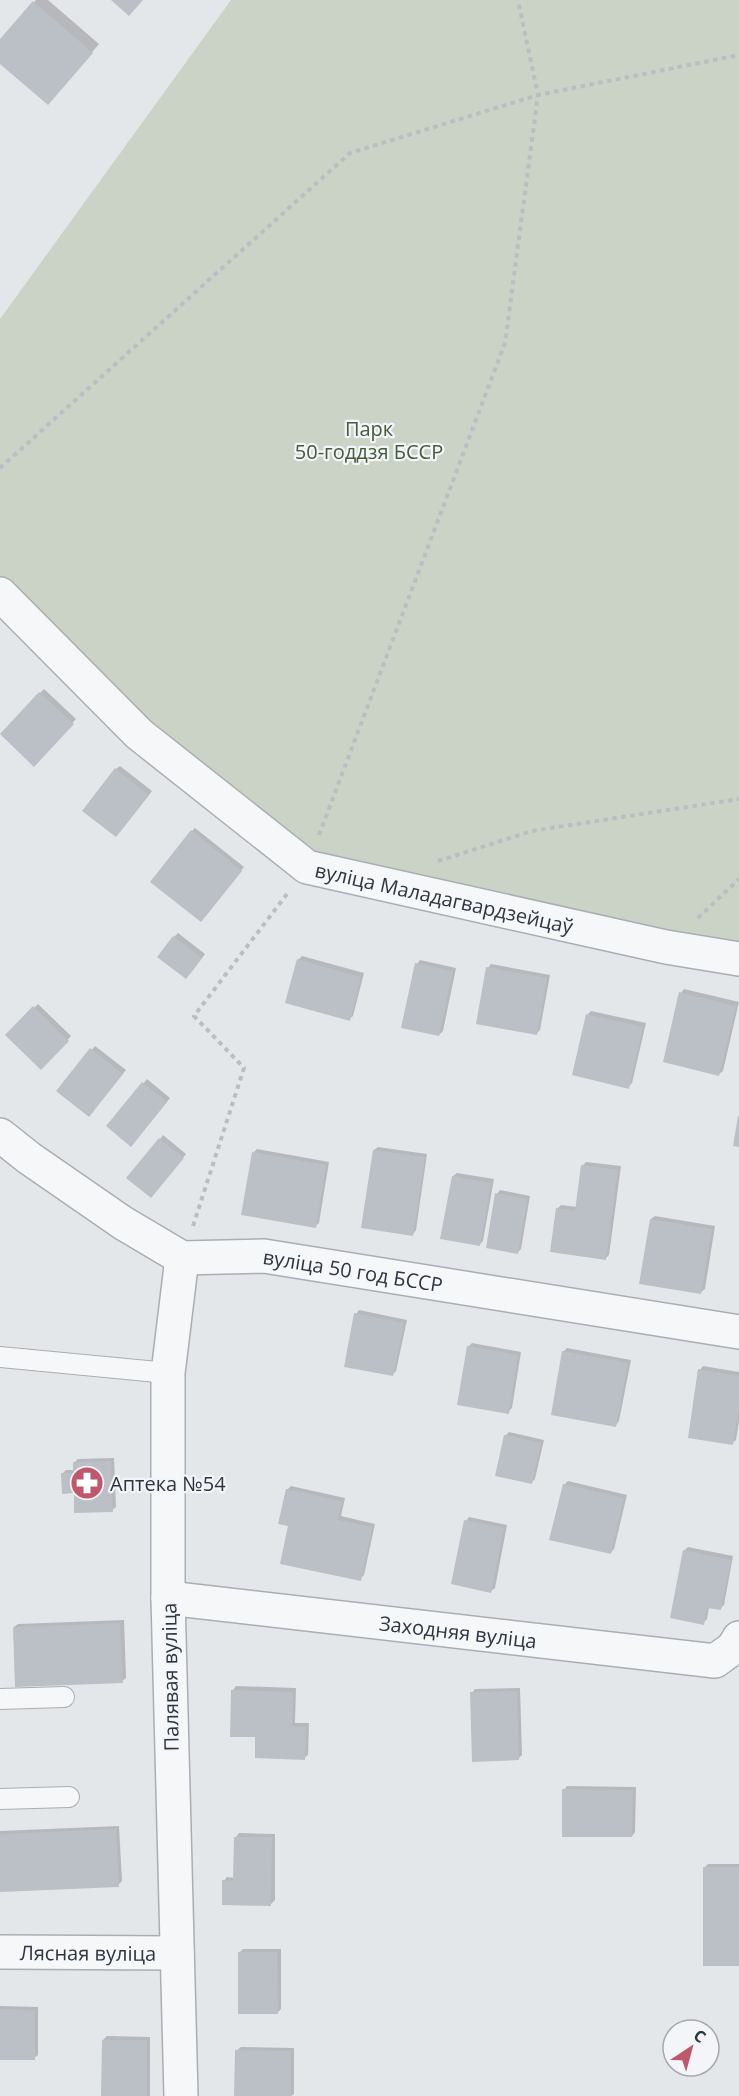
<svg xmlns="http://www.w3.org/2000/svg" width="739" height="2096" viewBox="0 0 739 2096" font-family="'Open Sans',sans-serif">
<rect width="100%" height="100%" fill="#e4e7ea"/>
<polygon fill="#cad3c6" points="231,0 739,0 739,959 307,867 0,594 0,319"/>
<g fill="#0003">
<polygon points="36,0 48,0 99,44 55,95 0,62 0,42"/>
<polygon points="44,689 76,719 34,765 2,734"/>
<polygon points="120,766 152,791 120,832 116,769"/>
<polygon points="195,828 244,867 205,917 192,831"/>
<polygon points="178,933 205,954 190,974 174,937"/>
<polygon points="302,956 364,973 353,1016 349,1019 298,960"/>
<polygon points="420,960 456,968 443,1031 439,1035 417,964"/>
<polygon points="491,964 550,975 540,1030 536,1034 488,968"/>
<polygon points="684,989 739,1002 723,1071 719,1074 681,993"/>
<polygon points="38,1004 71,1036 41,1068 7,1035"/>
<polygon points="591,1011 646,1023 632,1083 628,1087 588,1014"/>
<polygon points="95,1046 126,1070 92,1111 58,1091"/>
<polygon points="147,1079 170,1098 135,1141 109,1126"/>
<polygon points="163,1135 186,1154 154,1192 160,1139"/>
<polygon points="378,1147 427,1154 416,1230 413,1234 374,1150"/>
<polygon points="257,1149 329,1162 319,1223 315,1226 254,1152"/>
<polygon points="586,1162 621,1166 609,1255 605,1259 557,1209 561,1205 577,1207 583,1165"/>
<polygon points="457,1173 494,1179 483,1241 479,1245 453,1176"/>
<polygon points="500,1190 530,1196 521,1249 517,1253 497,1194"/>
<polygon points="655,1216 715,1226 705,1289 701,1292 651,1219"/>
<polygon points="359,1310 407,1320 396,1371 392,1375 356,1314"/>
<polygon points="472,1343 521,1352 512,1408 508,1412 468,1347"/>
<polygon points="567,1348 631,1360 619,1421 616,1425 563,1352"/>
<polygon points="703,1366 739,1372 739,1421 736,1440 732,1443 700,1370"/>
<polygon points="509,1432 544,1440 535,1479 531,1483 505,1436"/>
<polygon points="114,1458 116,1507 112,1510 62,1474 66,1470 74,1470 74,1463 78,1459"/>
<polygon points="568,1481 627,1495 614,1549 610,1553 564,1485"/>
<polygon points="291,1486 345,1498 341,1516 375,1524 364,1575 360,1579 290,1525 287,1490"/>
<polygon points="469,1517 507,1525 495,1588 491,1591 466,1521"/>
<polygon points="688,1547 733,1556 724,1605 720,1609 709,1607 707,1619 703,1623 684,1551"/>
<polygon points="124,1620 126,1678 122,1681 14,1627 18,1624"/>
<polygon points="236,1686 296,1688 295,1723 309,1723 308,1755 304,1758 257,1736 233,1690"/>
<polygon points="520,1688 522,1755 518,1759 472,1693 475,1689"/>
<polygon points="567,1786 636,1787 635,1832 632,1836 564,1790"/>
<polygon points="119,1826 122,1881 118,1885 0,1891 0,1831"/>
<polygon points="239,1833 275,1834 275,1900 271,1904 224,1881 227,1877 235,1878 236,1837"/>
<polygon points="708,1864 739,1864 739,1965 704,1868"/>
<polygon points="243,1949 281,1949 281,2009 277,2013 239,1953"/>
<polygon points="0,2006 38,2007 38,2055 34,2058 0,2058"/>
<polygon points="107,2036 150,2037 150,2096 103,2096 103,2040"/>
<polygon points="241,2047 294,2048 294,2094 291,2096 236,2096 237,2050"/>
</g>
<g fill="#bbc0c6">
<polygon points="111,0 143,0 129,16"/>
<polygon points="33,1 93,53 48,105 0,64 0,39"/>
<polygon points="39,692 74,724 34,767 0,734"/>
<polygon points="115,768 149,795 116,837 82,811"/>
<polygon points="191,830 242,871 201,922 150,882"/>
<polygon points="173,936 202,958 186,979 157,957"/>
<polygon points="297,959 361,977 350,1021 285,1003"/>
<polygon points="415,963 453,971 439,1036 401,1028"/>
<polygon points="486,967 547,978 537,1035 476,1024"/>
<polygon points="679,992 736,1006 719,1076 663,1062"/>
<polygon points="33,1006 69,1041 41,1070 5,1035"/>
<polygon points="586,1014 643,1027 629,1089 572,1075"/>
<polygon points="90,1048 123,1074 89,1117 56,1091"/>
<polygon points="142,1082 167,1102 131,1147 106,1126"/>
<polygon points="738,1116 739,1116 739,1147 733,1146"/>
<polygon points="159,1138 184,1158 151,1198 126,1178"/>
<polygon points="373,1150 425,1157 413,1236 361,1228"/>
<polygon points="252,1152 326,1165 316,1228 241,1215"/>
<polygon points="581,1165 618,1170 606,1260 550,1252 556,1208 575,1211"/>
<polygon points="452,1176 491,1183 480,1246 440,1239"/>
<polygon points="495,1193 527,1199 518,1254 486,1248"/>
<polygon points="650,1219 712,1229 701,1294 639,1284"/>
<polygon points="354,1313 404,1323 393,1376 344,1367"/>
<polygon points="467,1346 518,1355 509,1414 457,1405"/>
<polygon points="562,1351 628,1363 616,1427 551,1415"/>
<polygon points="698,1369 739,1376 739,1406 733,1445 688,1438"/>
<polygon points="504,1435 541,1443 532,1484 495,1476"/>
<polygon points="111,1461 113,1512 74,1513 74,1493 62,1494 61,1473 73,1473 73,1462"/>
<polygon points="563,1484 624,1498 611,1554 549,1540"/>
<polygon points="286,1489 342,1501 338,1520 372,1527 361,1581 280,1564 288,1526 278,1524"/>
<polygon points="464,1520 504,1528 491,1593 451,1584"/>
<polygon points="683,1550 731,1560 721,1610 707,1608 704,1625 670,1618"/>
<polygon points="120,1623 123,1683 15,1687 13,1627"/>
<polygon points="231,1690 293,1692 292,1726 306,1727 305,1760 255,1758 255,1737 230,1737"/>
<polygon points="517,1691 519,1760 472,1762 470,1692"/>
<polygon points="562,1789 633,1790 632,1837 562,1837"/>
<polygon points="116,1829 119,1887 0,1892 0,1834"/>
<polygon points="234,1837 272,1837 271,1906 222,1905 222,1880 233,1881"/>
<rect x="703" y="1867" width="36" height="99"/>
<polygon points="238,1952 277,1952 278,2014 238,2014"/>
<polygon points="0,2009 35,2010 35,2060 0,2060"/>
<polygon points="102,2040 147,2040 147,2096 101,2096"/>
<polygon points="235,2050 291,2051 291,2096 234,2096"/>
</g>
<g fill="none" stroke-linecap="round" stroke-linejoin="round">
<defs>
<g id="lane">
<polyline points="0,1357 168,1373"/>
<polyline points="0,1699 64,1697"/>
<polyline points="0,1799 69,1797"/>
</g>
<g id="street">
<path id="s1" d="M0 594 139 734 307 867 666 947 739 959"/>
<path id="s2" d="M0 1135 29 1158 123 1223 182 1258 264 1256 739 1332"/>
<path id="s3" d="M168 1598 715 1661 733 1648 739 1638"/>
<path id="s4" d="M0 1952 177 1953"/>
<polyline points="181,2096 168,1598 168,1373 182,1258"/>
</g>
</defs>
<use href="#lane" stroke="#a9aeb4" stroke-width="22"/>
<use href="#street" stroke="#a9aeb4" stroke-width="36"/>
<g stroke="#babdc2" stroke-width="4" stroke-dasharray="4.5 4.5" stroke-linecap="butt">
<polyline points="0,468 350,153 538,95 739,55"/>
<polyline points="319,835 505,343 538,95 518,0"/>
<polyline points="438,861 532,831 739,799"/>
<polyline points="698,918 739,879"/>
<polyline points="193,1226 244,1068 194,1016 287,894"/>
</g>
<use href="#lane" stroke="#f6f7f9" stroke-width="20"/>
<use href="#street" stroke="#f6f7f9" stroke-width="33"/>
</g>
<defs>
<symbol id="pharmacy-disc" viewBox="-11 -11 22 22"><circle r="9.5" fill="#c1576d" stroke="#f3f5f8"/><path d="M-2-6h4v4h4v4h-4v4h-4v-4h-4v-4h4Z" fill="#fff"/></symbol>
</defs>
<g fill-rule="evenodd">
<use href="#pharmacy-disc" x="68" y="1464" width="38" height="38"/>
</g>
<g text-anchor="middle" dominant-baseline="central" stroke-width="4.5" stroke-linejoin="round" paint-order="stroke">
<g font-size="20" fill="#445b3c" stroke="#f3f5f8">
<text x="369" y="428">Парк<tspan x="369" dy="23">50-годдзя БССР</tspan></text>
</g>
<g font-size="20" fill="#2d3541" stroke="#f3f5f8">
<text stroke="none"><textPath href="#s1" startOffset="552">вуліца Маладагвардзейцаў</textPath></text>
<text stroke="none"><textPath href="#s2" startOffset="392">вуліца 50 год БССР</textPath></text>
<text stroke="none"><textPath href="#s3" startOffset="292">Заходняя вуліца</textPath></text>
<text transform="translate(170 1677) rotate(-91)">Палявая вуліца</text>
<text stroke="none"><textPath href="#s4" startOffset="88">Лясная вуліца</textPath></text>
</g>
<g font-size="20" fill="#2d3541" stroke="#f3f5f8" text-anchor="start">
<text x="110" y="1483">Аптека №54</text>
</g>
</g>
<g transform="translate(691 2048) rotate(36)"><circle r="28" fill="#f3f5f8" stroke="#a4a8af" stroke-width="1.5"/>
<path d="M0-4.5L10 22L0 15L-10 22Z" fill="#c1576d"/>
<text y="-9" font-size="16" font-weight="bold" text-anchor="middle" fill="#2d3541">С</text>
</g>
</svg>
